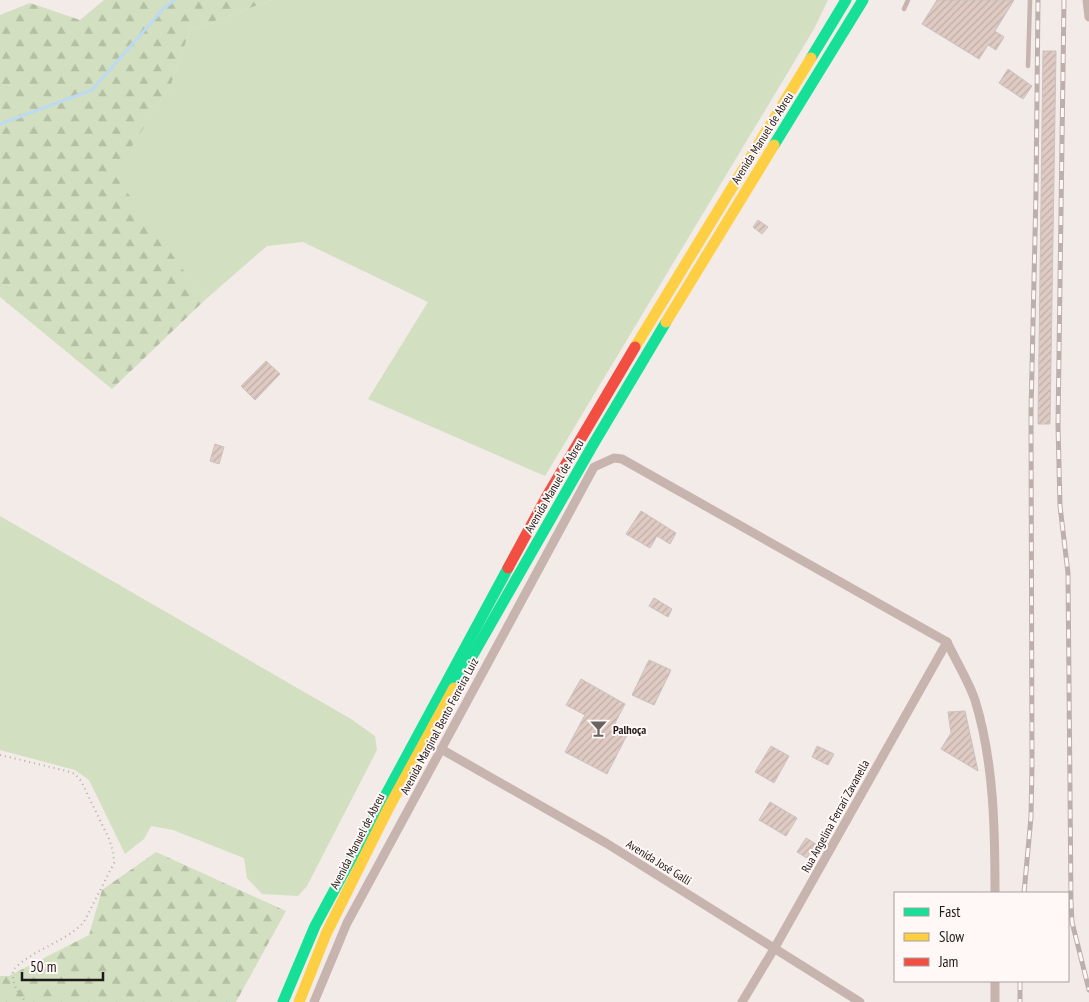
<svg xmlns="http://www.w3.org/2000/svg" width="1089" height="1002" viewBox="0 0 1089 1002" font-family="'PT Sans Narrow',sans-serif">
<defs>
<pattern id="forest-firs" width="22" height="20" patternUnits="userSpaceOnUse" patternTransform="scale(1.25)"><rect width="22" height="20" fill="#d2dfc0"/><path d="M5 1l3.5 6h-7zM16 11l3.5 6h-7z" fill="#b4bfa4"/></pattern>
<pattern id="building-hatch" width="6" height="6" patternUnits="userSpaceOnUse" patternTransform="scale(1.25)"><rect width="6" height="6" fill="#dfcbc3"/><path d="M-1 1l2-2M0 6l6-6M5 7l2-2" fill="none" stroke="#bfaea7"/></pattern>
</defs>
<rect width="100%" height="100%" fill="#f3ebe8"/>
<g fill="#d2dfc0">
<polygon points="272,0 828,0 814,29 545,476 368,399 428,302 303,242 267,246 205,300 113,174 170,87 190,30"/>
<polygon points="0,516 351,719 375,736 377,750 307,886 298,896 262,894 247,878 244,858 173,830 151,826 144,839 125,854 89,780 75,770 0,750"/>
</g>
<g fill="url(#forest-firs)">
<polygon points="104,0 272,0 190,30 170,87 114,174 205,300 112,389 0,297 0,15 30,3 80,20"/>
<polygon points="156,852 286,911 236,1002 0,1002 0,976 9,976 89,935 102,890"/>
</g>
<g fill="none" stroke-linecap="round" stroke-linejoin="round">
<polyline stroke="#bcdaf2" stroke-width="3" points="0,124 92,90 164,8 175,0"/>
</g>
<g fill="url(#building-hatch)" stroke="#c9c2c0">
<polygon points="937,0 1014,0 995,31 1004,37 996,50 988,45 979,59 922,24"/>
<polygon points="1043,51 1056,51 1050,424 1038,424"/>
<polygon points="1008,69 1032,86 1023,99 999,83"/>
<polygon points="758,220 768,227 762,234 753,227"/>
<polygon points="266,361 280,374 255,400 241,386"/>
<polygon points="215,444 224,447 219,464 210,461"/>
<polygon points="641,511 676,533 670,544 657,536 650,548 626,534"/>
<polygon points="654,598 672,609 668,617 649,606"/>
<polygon points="649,660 671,670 654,705 632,695"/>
<polygon points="581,679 625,704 614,725 628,733 607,774 565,752 585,715 566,705"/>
<polygon points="965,711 978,771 941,749 951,733 948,712"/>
<polygon points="771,746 789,756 774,783 755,772"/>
<polygon points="817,746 834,754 828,765 812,757"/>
<polygon points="770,802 797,818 786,836 759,820"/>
<polygon points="806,838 816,844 807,858 797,852"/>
</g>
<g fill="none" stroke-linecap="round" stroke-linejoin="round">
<path stroke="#b7aaa6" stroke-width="2" stroke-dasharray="1 4" stroke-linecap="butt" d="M0 755 67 771 75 774 81 781 109 839 113 851 114 863 84 922C64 943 33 949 13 970 12 984 16 991 26 1002"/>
<g stroke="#c8b4af" stroke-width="4.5">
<polyline points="904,9 908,0"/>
<polyline points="1028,66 1030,0"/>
</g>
<g stroke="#c8b4af" stroke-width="9">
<polyline points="1087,0 1089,17"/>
<path d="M947 642C956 661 968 680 975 700 994 762 995 829 995 893"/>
<polyline points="441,749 606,843 860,1002"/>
<polyline points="995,981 995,1002"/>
<polyline points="314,1002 347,923 594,467 614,458 622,459 947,642"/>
<polyline points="742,1002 774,949 947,642"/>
</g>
<g stroke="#16e098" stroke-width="11">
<polyline points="811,58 846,0"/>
<polyline points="774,145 863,0"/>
<polyline points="454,688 594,443 666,322"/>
<polyline points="283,1002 315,926 508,568"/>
</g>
<g stroke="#ffcf43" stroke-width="11">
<polyline points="666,322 774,145"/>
<polyline points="635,347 811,58"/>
<polyline points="299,1002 326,934 388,809 454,688"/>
</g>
<polyline stroke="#f24e42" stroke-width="11" points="508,568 547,496 635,347"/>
<defs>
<g id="rail">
<polyline points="1064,0 1058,425 1060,506 1068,573 1071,901 1072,922 1089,990"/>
<polyline points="1024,893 1031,817 1032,766 1031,412 1036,192 1038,0"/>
<polyline points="1020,981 1020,1002"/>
</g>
</defs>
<use href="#rail" stroke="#bcb0ad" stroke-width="5"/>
<use href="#rail" stroke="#fff8f6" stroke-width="3" stroke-dasharray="9" stroke-linecap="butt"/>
</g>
<defs>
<symbol id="bar-bare" viewBox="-9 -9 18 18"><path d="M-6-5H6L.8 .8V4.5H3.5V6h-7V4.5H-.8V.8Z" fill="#696361" stroke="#fff8f6" stroke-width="2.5" paint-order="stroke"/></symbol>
</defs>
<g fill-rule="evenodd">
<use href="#bar-bare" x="586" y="716" width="25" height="25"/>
</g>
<g text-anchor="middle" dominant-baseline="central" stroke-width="4" stroke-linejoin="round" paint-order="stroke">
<g font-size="12" fill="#1f1a18" stroke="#fff8f6">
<text transform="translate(762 138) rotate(-58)">Avenida Manuel de Abreu</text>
<text transform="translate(554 486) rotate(-60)">Avenida Manuel de Abreu</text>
<text transform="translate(439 726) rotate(-62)">Avenida Marginal Bento Ferreira Luiz</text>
<text transform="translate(835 816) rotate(-61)">Rua Angelina Ferrari Zavanella</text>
<text transform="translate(357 841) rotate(-63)">Avenida Manuel de Abreu</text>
<text transform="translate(659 862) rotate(32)">Avenida José Galli</text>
</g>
<g font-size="12" font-weight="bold" fill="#1f1a18" stroke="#fff8f6" text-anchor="start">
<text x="613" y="729">Palhoça</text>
</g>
</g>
<rect x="894" y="892" width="175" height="90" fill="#fff8f6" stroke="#a59f9d"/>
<rect x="904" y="908" width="25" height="8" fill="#16e098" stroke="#a59f9d"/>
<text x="939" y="917" font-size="15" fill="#1f1a18">Fast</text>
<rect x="904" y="933" width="25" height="8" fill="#ffcf43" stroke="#a59f9d"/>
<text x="939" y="942" font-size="15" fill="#1f1a18">Slow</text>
<rect x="904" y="958" width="25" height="8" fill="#f24e42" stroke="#a59f9d"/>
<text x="939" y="967" font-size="15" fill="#1f1a18">Jam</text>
<path d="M22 972v8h81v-8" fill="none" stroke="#1f1a18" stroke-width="2.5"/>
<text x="30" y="972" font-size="15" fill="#1f1a18" stroke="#fff8f6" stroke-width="4" paint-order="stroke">50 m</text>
</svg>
